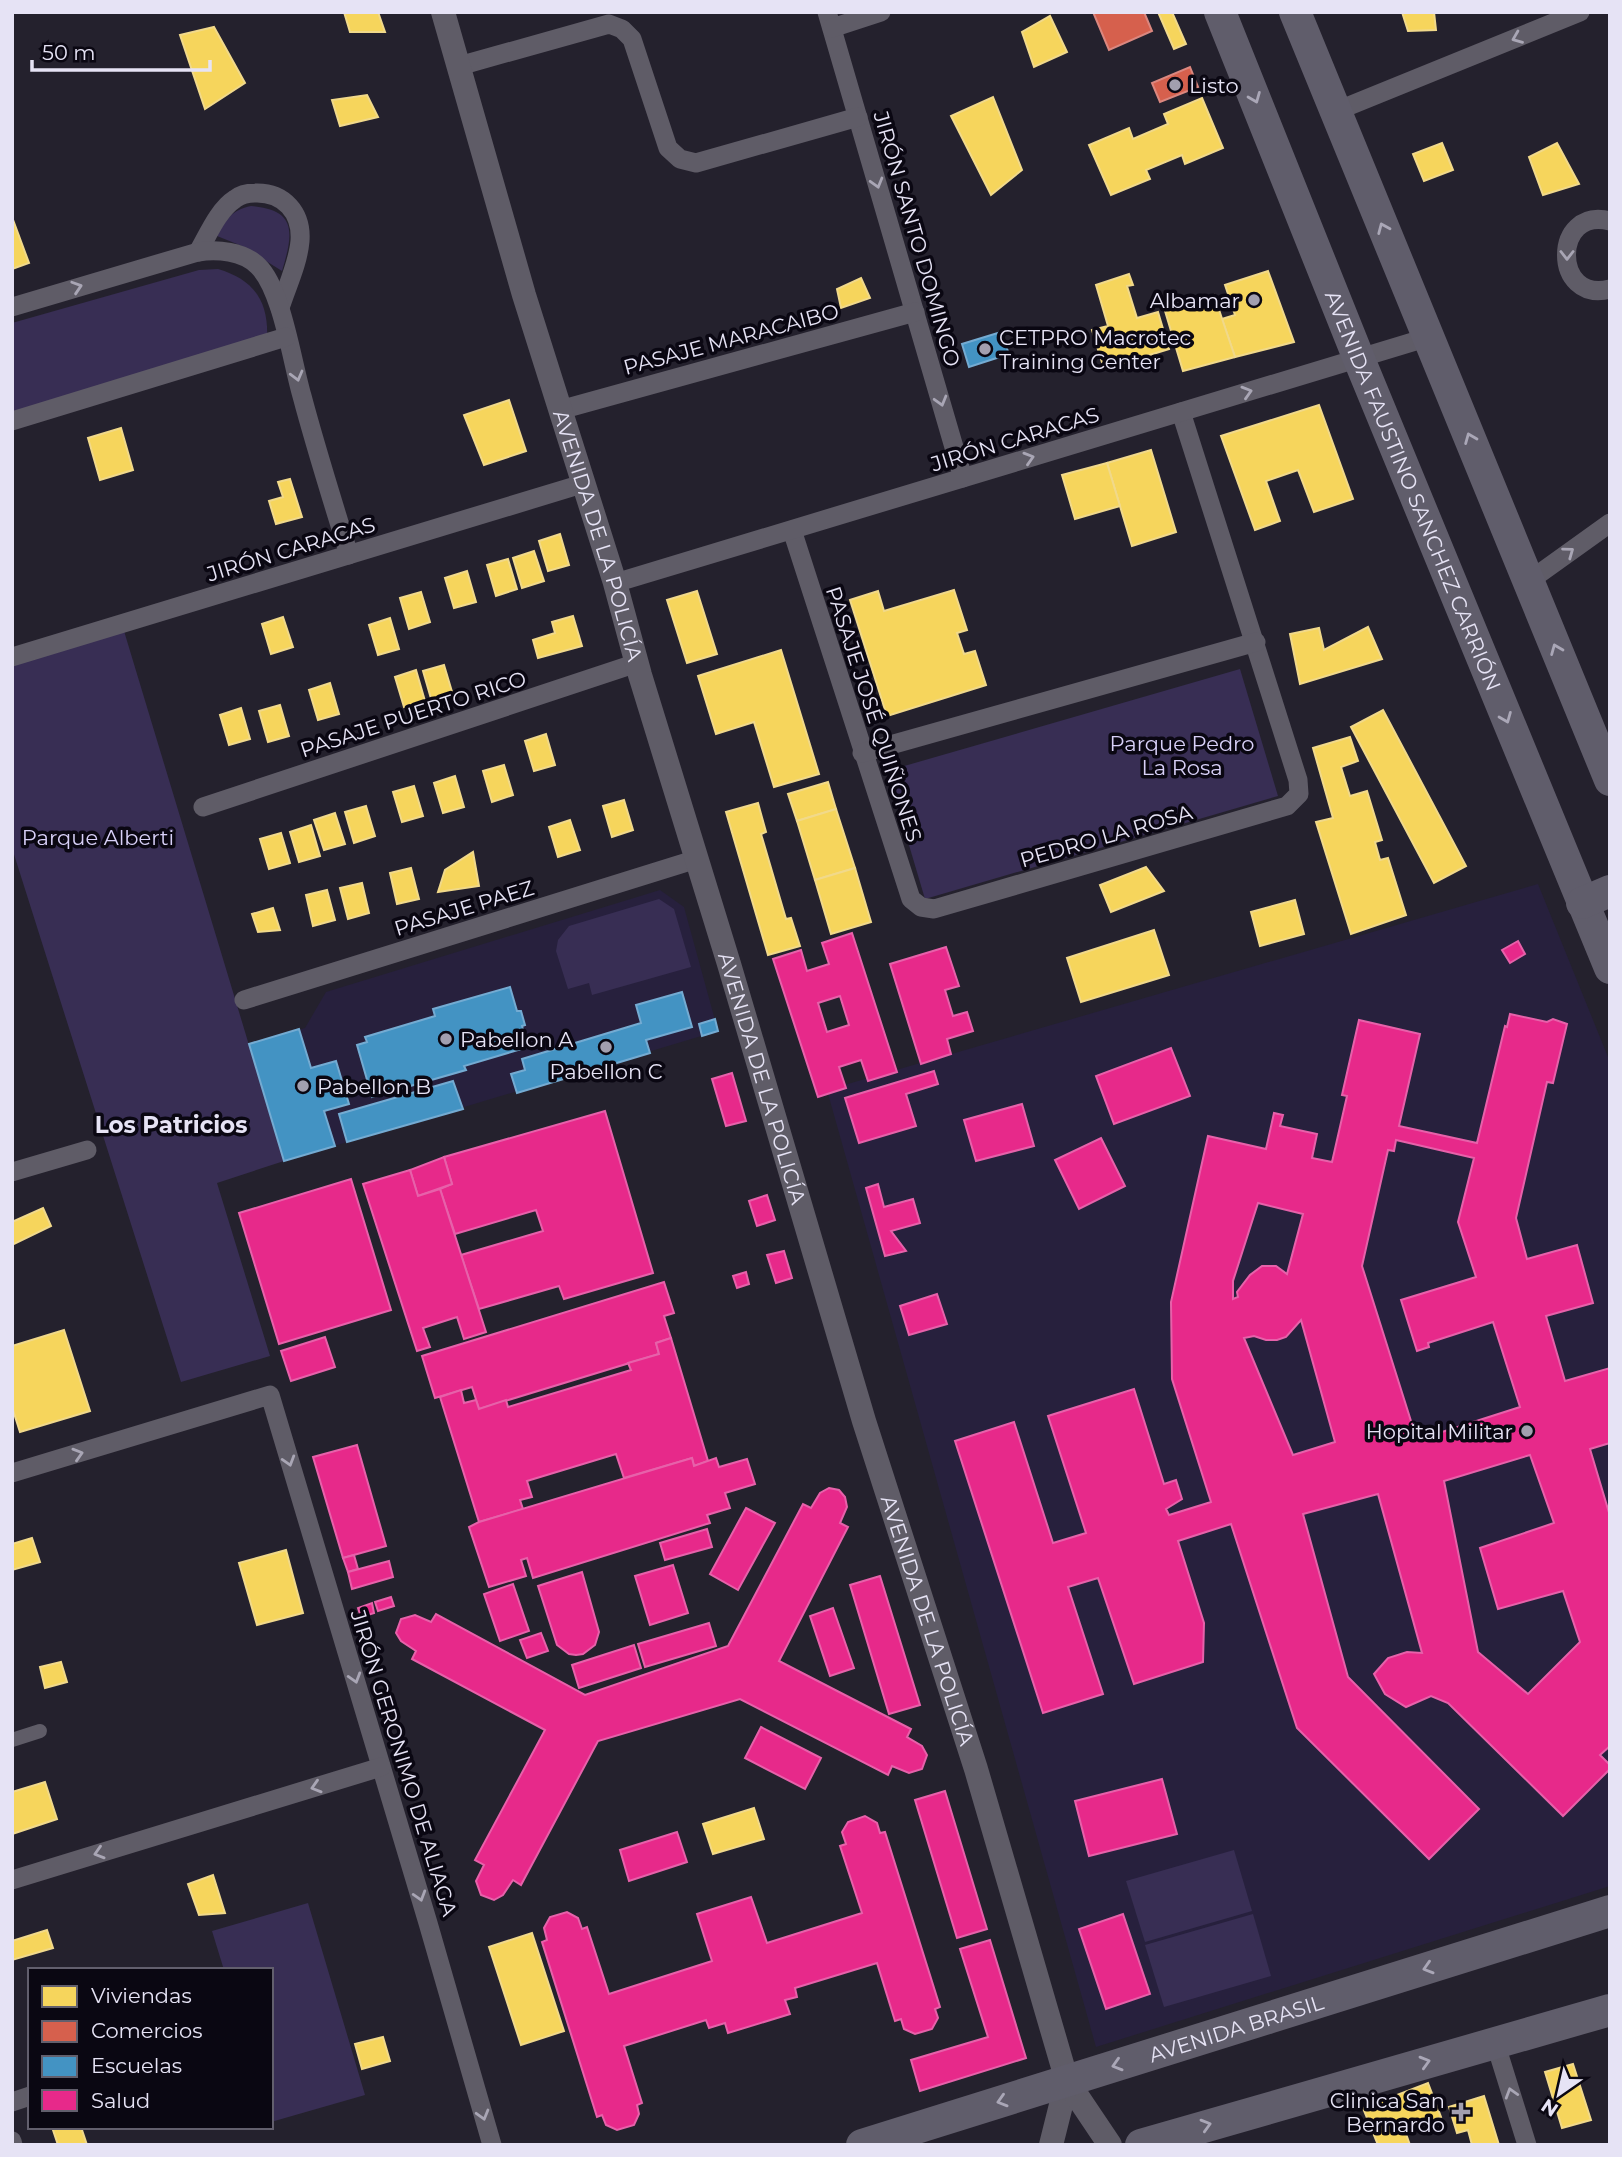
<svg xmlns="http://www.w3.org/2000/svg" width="1622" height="2157" viewBox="0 0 1622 2157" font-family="Montserrat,sans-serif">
<rect width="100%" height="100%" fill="#24212d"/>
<g fill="#27203d">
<polygon points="1538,884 1610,1062 1610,1886 1096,2047 827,1090"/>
<polygon points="660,890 684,907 718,1031 284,1161 249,1044 305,1028 326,992"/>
</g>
<g fill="#382e54">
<path d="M251 206C298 210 293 234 282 271L242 246 217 236C226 219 232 210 251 206Z"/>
<path d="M218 269C255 280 269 302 267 340L12 418V323L199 270Z"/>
<polygon points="124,631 284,1161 217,1183 270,1356 181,1382 12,848 12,664"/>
<polygon points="1240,669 1278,796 925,899 887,771"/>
<polygon points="659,899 674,909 691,967 592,995 589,983 568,989 556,951 558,940 569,926"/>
<polygon points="1234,1850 1252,1911 1145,1942 1126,1881"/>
<polygon points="308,1903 365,2095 271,2122 271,1970 224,1970 212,1931"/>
<polygon points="1253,1914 1271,1976 1164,2007 1145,1945"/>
</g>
<g fill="#f6d55c" stroke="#f1d98a" stroke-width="2">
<polygon points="344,12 378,12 385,32 350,32"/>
<polygon points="1158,12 1172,12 1186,44 1174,49"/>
<polygon points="1402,12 1434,12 1436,30 1408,31"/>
<polygon points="1050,16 1067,52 1034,67 1022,32"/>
<polygon points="214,27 245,83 205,109 180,35"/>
<polygon points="367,95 378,117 340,126 332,100"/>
<polygon points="993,97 1022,170 991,195 951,116"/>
<polygon points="1202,98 1223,148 1185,164 1182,155 1146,170 1150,179 1111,195 1089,145 1129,128 1133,139 1168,124 1164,114"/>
<polygon points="1442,143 1453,170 1424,181 1413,154"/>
<polygon points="1557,143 1579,184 1543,195 1529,157"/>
<polygon points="12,217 29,263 12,269"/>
<polygon points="1268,271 1294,342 1235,357 1222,319 1235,315 1225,285"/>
<polygon points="1129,274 1133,285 1127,286 1137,318 1158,312 1169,349 1104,369 1092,330 1108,326 1096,285"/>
<polygon points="861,278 870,298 841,308 837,289"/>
<polygon points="1214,295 1235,357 1183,371 1165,311"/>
<polygon points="509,400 526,451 484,465 464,415"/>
<polygon points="1319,405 1353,499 1314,512 1298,470 1266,481 1280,521 1255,530 1221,436"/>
<polygon points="121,428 133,470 100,480 88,438"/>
<polygon points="1151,450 1176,532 1132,546 1107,463"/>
<polygon points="1107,463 1120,506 1075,519 1062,475"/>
<polygon points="290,479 302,517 276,524 269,501 283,497 278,482"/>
<polygon points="560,534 569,565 548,571 539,541"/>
<polygon points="534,551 544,581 522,588 513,558"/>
<polygon points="508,559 517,589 496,596 487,565"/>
<polygon points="467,571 476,602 454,608 445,578"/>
<polygon points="954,590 967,630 957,633 964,654 975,651 986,685 887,716 850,600 878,591 884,611"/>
<polygon points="697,591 717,654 687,663 667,600"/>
<polygon points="421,592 430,622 409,629 400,598"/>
<polygon points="573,616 582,646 538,658 533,640 555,633 552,622"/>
<polygon points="283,617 293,647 271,654 262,624"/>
<polygon points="390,618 399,649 378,655 369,625"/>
<polygon points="1368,627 1382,659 1300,684 1290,634 1319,628 1324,650"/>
<polygon points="781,650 819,774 774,787 754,722 716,734 698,676"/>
<polygon points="444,665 453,695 432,702 423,671"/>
<polygon points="416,670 425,701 404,707 395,677"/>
<polygon points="330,683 339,714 318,720 309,690"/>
<polygon points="280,705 289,736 268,742 259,711"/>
<polygon points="241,708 250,739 229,745 220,715"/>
<polygon points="1383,710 1466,866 1434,883 1351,727"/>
<polygon points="546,734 555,765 534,771 525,741"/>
<polygon points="1350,737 1358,761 1341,767 1350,796 1367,791 1382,840 1375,842 1380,860 1388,858 1406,915 1351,934 1316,822 1333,818 1313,748"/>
<polygon points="504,765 513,795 492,802 483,771"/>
<polygon points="455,776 464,807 443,813 434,783"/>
<polygon points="828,782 836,809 797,821 788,794"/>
<polygon points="414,786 423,816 402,822 393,792"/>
<polygon points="624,800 633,830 612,837 603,806"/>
<polygon points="758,803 766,832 761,834 786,919 791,918 800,946 768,955 726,812"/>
<polygon points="366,806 375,836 354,843 345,812"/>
<polygon points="836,809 855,868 815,880 797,821"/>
<polygon points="335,813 345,844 324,850 314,820"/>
<polygon points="570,820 580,850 558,857 549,827"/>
<polygon points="311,825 320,856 299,862 290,832"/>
<polygon points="281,833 290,863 269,869 260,839"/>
<polygon points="473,852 479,886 438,892 445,870"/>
<polygon points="1146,867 1164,891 1111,912 1100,885"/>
<polygon points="411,868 419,899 397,904 390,873"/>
<polygon points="855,868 871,922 831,934 815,880"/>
<polygon points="362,883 369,913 348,919 340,888"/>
<polygon points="327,890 335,920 313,926 306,895"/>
<polygon points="1295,900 1304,934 1260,946 1251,912"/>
<polygon points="273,908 280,930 258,932 252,914"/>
<polygon points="1154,930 1169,975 1081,1002 1067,958"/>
<polygon points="43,1208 51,1226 12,1245 12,1222"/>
<polygon points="64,1330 90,1411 20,1432 12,1407 12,1346"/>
<polygon points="32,1538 40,1562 12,1570 12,1544"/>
<polygon points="286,1550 303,1613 257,1625 239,1563"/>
<polygon points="61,1662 67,1682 45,1688 40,1667"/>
<polygon points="45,1782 57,1819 12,1834 12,1792"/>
<polygon points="754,1808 764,1839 713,1854 703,1824"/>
<polygon points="213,1875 225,1913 199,1915 188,1884"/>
<polygon points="47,1930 53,1948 12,1960 12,1941"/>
<polygon points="532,1933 564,2031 521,2045 489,1947"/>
<polygon points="383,2037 390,2061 362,2069 355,2044"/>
<polygon points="1573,2064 1591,2120 1562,2128 1545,2072"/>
<polygon points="1428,2083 1441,2117 1405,2131 1410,2145 1378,2145 1363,2108"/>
<polygon points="1484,2096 1499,2145 1472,2145 1468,2130 1457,2133 1449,2107"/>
<polygon points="52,2127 81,2127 87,2145 58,2145"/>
</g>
<g fill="#d6604d" stroke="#db877f" stroke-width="2">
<polygon points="1093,12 1144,12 1152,31 1109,50"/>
<polygon points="1190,67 1198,87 1160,102 1152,83"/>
</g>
<g fill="#4393c3" stroke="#74abd2" stroke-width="2">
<polygon points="1001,332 1009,354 969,367 962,344"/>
<polygon points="510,987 517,1011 521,1011 525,1025 522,1026 528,1047 464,1066 466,1070 372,1097 357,1045 367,1042 365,1037 435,1016 433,1009"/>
<polygon points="682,992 692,1027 646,1040 650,1053 517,1093 511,1074 525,1070 522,1059 641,1023 636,1005"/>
<polygon points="715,1019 718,1031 702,1036 699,1024"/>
<polygon points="299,1029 311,1068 336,1061 349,1104 324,1111 335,1146 284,1161 249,1044"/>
<polygon points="453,1081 463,1109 347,1142 339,1114"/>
</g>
<g fill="#e7298a" stroke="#e761aa" stroke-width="2" fill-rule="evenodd">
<path d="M852 933 897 1072 868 1081 861 1060 839 1067 846 1088 818 1097 773 959 801 950 807 971 829 964 822 943ZM840 996 849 1025 827 1032 818 1003Z"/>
<polygon points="1518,941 1525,954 1510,963 1502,950"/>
<polygon points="946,947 959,986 945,990 953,1016 967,1012 973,1031 947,1039 951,1054 921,1064 890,964"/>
<path d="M1510 1014 1547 1022 1553 1019 1567 1024 1553 1083 1547 1082 1516 1218 1527 1259 1577 1245 1593 1303 1546 1316 1565 1381 1610 1368V1443L1590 1449 1610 1516V1746L1600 1755 1610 1765V1769L1563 1816 1448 1703 1431 1696 1406 1707 1385 1694 1374 1674 1388 1658 1407 1652 1422 1653 1378 1494 1303 1514 1348 1677 1479 1809 1429 1859 1297 1728 1231 1524 1178 1541 1204 1623 1203 1662 1134 1684 1098 1578 1068 1587 1103 1694 1043 1713 955 1441 1014 1422 1053 1543 1086 1533 1048 1416 1134 1389 1164 1484 1176 1480 1182 1499 1166 1509 1169 1515 1211 1502 1172 1379 1171 1302 1208 1136 1266 1149 1274 1113 1283 1115 1280 1126 1317 1134 1312 1158 1332 1162 1347 1096 1342 1095 1359 1020 1420 1034 1399 1126 1477 1143 1505 1026 1507 1027ZM1396 1140 1474 1158 1458 1222 1476 1277 1401 1300 1417 1351 1429 1347 1428 1343 1493 1322 1520 1407 1417 1440 1362 1266 1388 1150 1394 1151ZM1258 1203 1303 1214 1287 1274 1276 1266H1262L1250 1275 1237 1292 1238 1297 1233 1299V1281ZM1301 1320 1335 1442 1293 1455 1244 1338 1254 1336 1266 1340H1277L1286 1337ZM1530 1455 1554 1523 1480 1548 1498 1609 1563 1591 1580 1642 1528 1694 1478 1652 1444 1481Z"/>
<polygon points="1171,1048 1190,1096 1114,1124 1096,1076"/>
<polygon points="934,1071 938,1084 906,1094 916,1126 859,1143 845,1098"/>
<polygon points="732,1073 746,1121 726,1126 712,1079"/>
<polygon points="1022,1104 1034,1146 976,1161 964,1120"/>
<polygon points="605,1111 653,1273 564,1299 559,1286 479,1309 461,1255 543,1231 536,1210 455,1234 440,1189 452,1184 444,1157"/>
<polygon points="1101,1138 1125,1186 1079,1209 1055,1160"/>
<polygon points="444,1157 452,1184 418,1196 410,1170"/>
<polygon points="410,1170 418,1196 440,1189 486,1332 464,1339 457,1317 423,1328 430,1347 417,1351 363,1184"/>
<polygon points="351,1179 391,1310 279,1344 239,1213"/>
<polygon points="878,1184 884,1207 913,1199 920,1223 891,1231 906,1251 885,1256 866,1188"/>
<polygon points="767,1195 775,1220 757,1226 749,1201"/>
<polygon points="784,1251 792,1278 776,1283 767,1255"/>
<polygon points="746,1272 749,1284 737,1288 733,1276"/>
<polygon points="664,1282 674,1313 664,1316 671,1338 656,1343 659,1354 479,1409 472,1387 435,1398 422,1356"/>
<polygon points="937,1294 947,1324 909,1335 900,1306"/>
<polygon points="325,1337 335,1367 291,1381 281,1351"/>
<polygon points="671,1338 708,1461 694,1466 692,1458 624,1478 616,1454 527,1481 532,1497 520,1500 523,1509 479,1522 440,1397 461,1390 464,1403 476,1400 479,1409 506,1400 508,1407 631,1370 628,1363 659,1354 656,1343"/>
<polygon points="357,1445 386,1546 343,1558 313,1457"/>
<polygon points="692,1458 694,1466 716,1458 719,1467 747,1459 755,1484 725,1493 730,1508 707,1515 710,1523 533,1578 527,1558 521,1560 526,1576 489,1587 469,1527 479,1522"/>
<polygon points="829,1488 839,1490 845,1497 847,1507 840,1523 848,1527 779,1661 911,1729 907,1737 922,1746 927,1755 922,1769 909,1773 892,1766 888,1775 740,1699 598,1741 521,1885 513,1880 503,1895 494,1900 481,1895 476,1881 484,1865 475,1860 545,1730 412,1659 416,1651 401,1641 396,1633 401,1619 415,1615 431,1622 436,1614 585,1695 728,1646 803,1504 811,1508 820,1493"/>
<polygon points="746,1508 775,1523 738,1590 710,1574"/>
<polygon points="707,1529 712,1547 665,1560 660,1543"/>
<polygon points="354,1555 358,1569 348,1572 343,1558"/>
<polygon points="389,1561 393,1577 352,1589 348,1572"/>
<polygon points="673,1565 688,1613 650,1625 635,1576"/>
<polygon points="582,1572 599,1632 595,1645 583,1654 576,1655 569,1654 557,1645 538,1586"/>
<polygon points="880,1576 920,1705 889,1714 850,1585"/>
<polygon points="513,1584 529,1631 500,1641 484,1594"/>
<polygon points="391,1597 394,1606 378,1611 375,1602"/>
<polygon points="372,1603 374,1613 361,1617 358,1608"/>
<polygon points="833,1608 854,1668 830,1676 810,1616"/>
<polygon points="709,1623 716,1646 645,1667 638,1644"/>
<polygon points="541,1633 548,1651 527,1658 520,1640"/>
<polygon points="634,1645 641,1668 579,1688 572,1665"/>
<polygon points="761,1727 821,1758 805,1789 745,1758"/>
<polygon points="1162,1779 1177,1834 1089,1856 1075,1801"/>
<polygon points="945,1791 987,1929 957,1938 915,1800"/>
<polygon points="865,1816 877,1823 880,1833 885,1832 940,2007 935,2009 938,2018 932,2029 915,2034 904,2029 901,2019 895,2021 877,1963 795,1988 797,1997 785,2000 790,2014 728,2033 725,2023 709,2028 706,2020 624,2046 642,2103 637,2105 639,2114 634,2125 617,2130 606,2125 602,2115 597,2117 542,1942 547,1940 544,1928 550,1917 567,1912 578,1918 582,1929 587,1927 609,1994 712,1961 697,1914 751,1897 767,1943 862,1913 840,1846 846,1844 842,1832 848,1822"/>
<polygon points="677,1832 687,1862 629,1881 620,1850"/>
<polygon points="1123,1914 1150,1994 1106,2009 1079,1929"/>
<polygon points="990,1940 1026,2058 920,2091 911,2060 988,2037 960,1949"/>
</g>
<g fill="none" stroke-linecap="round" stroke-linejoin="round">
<polyline stroke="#5f5c67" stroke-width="14" points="12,1740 40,1731"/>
<g stroke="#5f5c67" stroke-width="19">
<polyline points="827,12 963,478"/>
<polyline points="832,28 881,12"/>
<polyline points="459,66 609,24 622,29 632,39 668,148 680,159 696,163 858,117"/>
<polyline points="1334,112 1580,12"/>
<path d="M1610 221C1552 206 1552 304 1610 289"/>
<path d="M198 252C208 235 218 210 235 199 241 194 248 193 255 193 284 192 302 213 300 241 298 264 287 286 280 308"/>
<path d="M12 307 198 252C217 249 243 251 258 266 282 289 292 362 302 396 316 449 333 502 349 555"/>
<polyline points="560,410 915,312"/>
<polyline points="12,421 286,337"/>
<polyline points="792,530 911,899 921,907 934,909 1287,806 1299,794 1298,780 1181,412"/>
<polyline points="1529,581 1610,523"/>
<polyline points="615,583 1429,337"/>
<polyline points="12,657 582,484"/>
<polyline points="862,753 1256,642"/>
<polyline points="203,807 637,663"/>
<polyline points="244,1000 697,859"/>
<polyline points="12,1172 87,1150"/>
<polyline points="12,1473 270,1395 428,1923 492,2145"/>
<polyline points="12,1880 381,1767"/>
<polyline points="1495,2042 1527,2145"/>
<polyline points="12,2102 30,2096"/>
<polyline points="12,2141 13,2145"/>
</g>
<g stroke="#5f5c67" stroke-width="24">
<path id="s1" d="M443 12 524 295 615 583 640 675 729 964 864 1421 976 1769 1067 2081 1051 2145"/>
<polyline points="1067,2081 1110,2145"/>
</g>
<g stroke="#605d6b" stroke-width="32">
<path id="s2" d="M1220 12 1359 359 1610 968"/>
<polyline points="1295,12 1610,780"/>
<polyline points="1582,903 1610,891"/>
<path id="s3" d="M862 2145 1610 1911"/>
<polyline points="1141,2145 1610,2010"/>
</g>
</g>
<defs><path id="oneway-chevron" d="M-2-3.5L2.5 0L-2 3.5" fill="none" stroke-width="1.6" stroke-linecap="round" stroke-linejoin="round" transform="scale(1.75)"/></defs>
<g stroke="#a9a6b5">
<use href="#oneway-chevron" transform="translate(1517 38) rotate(158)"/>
<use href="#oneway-chevron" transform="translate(877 183) rotate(74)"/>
<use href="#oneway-chevron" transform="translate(1567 255) rotate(90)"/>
<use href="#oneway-chevron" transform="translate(77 287) rotate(-18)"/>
<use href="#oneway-chevron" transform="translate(297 376) rotate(75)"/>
<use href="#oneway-chevron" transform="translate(1247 392) rotate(-17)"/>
<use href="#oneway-chevron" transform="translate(941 401) rotate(74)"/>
<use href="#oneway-chevron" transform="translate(1029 458) rotate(-17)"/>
<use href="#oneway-chevron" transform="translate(1569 552) rotate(-36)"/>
<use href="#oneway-chevron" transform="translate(78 1454) rotate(-17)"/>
<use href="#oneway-chevron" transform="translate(289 1461) rotate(73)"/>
<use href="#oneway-chevron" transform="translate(355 1678) rotate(73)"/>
<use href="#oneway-chevron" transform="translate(316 1787) rotate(163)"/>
<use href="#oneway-chevron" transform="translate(99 1853) rotate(163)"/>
<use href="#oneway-chevron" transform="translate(420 1896) rotate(73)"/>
<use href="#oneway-chevron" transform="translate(1511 2093) rotate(-107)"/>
<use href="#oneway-chevron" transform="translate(483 2115) rotate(74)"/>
</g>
<g stroke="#aaa7b7">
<use href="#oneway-chevron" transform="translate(1255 98) rotate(68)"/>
<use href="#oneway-chevron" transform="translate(1383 228) rotate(-113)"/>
<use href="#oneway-chevron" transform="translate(1470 438) rotate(-112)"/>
<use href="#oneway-chevron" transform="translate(1556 649) rotate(-112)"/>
<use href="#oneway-chevron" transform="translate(1506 718) rotate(68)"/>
<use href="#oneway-chevron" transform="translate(1428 1968) rotate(163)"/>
<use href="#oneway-chevron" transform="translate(1425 2062) rotate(-16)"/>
<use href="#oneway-chevron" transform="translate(1117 2065) rotate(163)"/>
<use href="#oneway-chevron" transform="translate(1002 2101) rotate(163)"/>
<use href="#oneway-chevron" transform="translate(1206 2125) rotate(-16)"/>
</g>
<g fill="#a29faf" stroke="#0a0712" stroke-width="2.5">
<circle cx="1175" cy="85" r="7"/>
<circle cx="1254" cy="300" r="7"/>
<circle cx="985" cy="349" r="7"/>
<circle cx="446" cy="1039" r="7"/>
<circle cx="606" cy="1047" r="7"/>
<circle cx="303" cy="1086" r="7"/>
<circle cx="1527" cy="1431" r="7"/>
<path d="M1457.5 2101.5h7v7h7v7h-7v7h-7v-7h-7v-7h7z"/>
</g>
<g text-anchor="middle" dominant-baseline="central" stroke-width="7" stroke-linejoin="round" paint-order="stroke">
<g font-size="21" fill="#e6e3f5" stroke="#0a0712" text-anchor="start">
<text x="1189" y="85">Listo</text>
<text x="1240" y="300" text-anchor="end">Albamar</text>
<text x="999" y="337">CETPRO Macrotec<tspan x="999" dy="24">Training Center</tspan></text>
<text x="460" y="1039">Pabellon A</text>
<text x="606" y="1071" text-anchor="middle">Pabellon C</text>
<text x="317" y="1086">Pabellon B</text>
<text x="1513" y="1431" text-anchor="end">Hopital Militar</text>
<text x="1445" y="2100" text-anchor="end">Clinica San<tspan x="1445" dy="24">Bernardo</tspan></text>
</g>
<g font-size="21" fill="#e6e3f5" stroke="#0a0712">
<text transform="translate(917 239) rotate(74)">JIRÓN SANTO DOMINGO</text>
<text transform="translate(731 339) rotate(-15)">PASAJE MARACAIBO</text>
<text transform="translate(1015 439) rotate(-17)">JIRÓN CARACAS</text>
<text stroke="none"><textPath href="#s2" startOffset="516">AVENIDA FAUSTINO SANCHEZ CARRIÓN</textPath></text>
<text stroke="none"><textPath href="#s1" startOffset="546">AVENIDA DE LA POLICÍA</textPath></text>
<text transform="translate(291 549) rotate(-17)">JIRÓN CARACAS</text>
<text transform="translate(413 714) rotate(-18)">PASAJE PUERTO RICO</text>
<text transform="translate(874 714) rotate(72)">PASAJE JOSÉ QUIÑONES</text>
<text transform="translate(1106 836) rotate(-16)">PEDRO LA ROSA</text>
<text transform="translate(464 908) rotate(-17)">PASAJE PAEZ</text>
<text stroke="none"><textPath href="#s1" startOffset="1113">AVENIDA DE LA POLICÍA</textPath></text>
<text stroke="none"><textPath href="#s1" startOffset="1680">AVENIDA DE LA POLICÍA</textPath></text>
<text transform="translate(404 1763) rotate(73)">JIRÓN GERONIMO DE ALIAGA</text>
<text stroke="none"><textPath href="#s3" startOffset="392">AVENIDA BRASIL</textPath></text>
</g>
<g font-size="21" fill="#d8d0f8" stroke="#0a0712">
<text x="1182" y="743">Parque Pedro<tspan x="1182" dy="24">La Rosa</tspan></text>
<text x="98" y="837">Parque Alberti</text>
</g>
<g font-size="23" font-weight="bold" fill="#e6e3f5" stroke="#0a0712">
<text x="171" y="1125">Los Patricios</text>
</g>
</g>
<rect width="1622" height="2157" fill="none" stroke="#e6e3f5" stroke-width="28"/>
<rect x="28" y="1968" width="245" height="161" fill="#0a0712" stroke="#625f6d" stroke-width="2"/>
<rect x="42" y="1986" width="35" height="21" fill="#f6d55c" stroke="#625f6d" stroke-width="2"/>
<text x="91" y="2003" font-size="21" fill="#e6e3f5">Viviendas</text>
<rect x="42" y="2021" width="35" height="21" fill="#d6604d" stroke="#625f6d" stroke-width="2"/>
<text x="91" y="2038" font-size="21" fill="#e6e3f5">Comercios</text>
<rect x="42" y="2056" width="35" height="21" fill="#4393c3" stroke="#625f6d" stroke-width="2"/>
<text x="91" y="2073" font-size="21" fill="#e6e3f5">Escuelas</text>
<rect x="42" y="2090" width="35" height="21" fill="#e7298a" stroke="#625f6d" stroke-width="2"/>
<text x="91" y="2108" font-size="21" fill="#e6e3f5">Salud</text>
<g transform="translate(1559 2094) rotate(214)" stroke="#0a0712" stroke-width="5" paint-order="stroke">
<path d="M0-5L12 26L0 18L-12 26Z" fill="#e6e3f5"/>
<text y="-10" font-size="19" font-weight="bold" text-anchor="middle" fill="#e6e3f5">N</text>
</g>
<path d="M32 60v10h178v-10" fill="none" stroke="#e6e3f5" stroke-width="3.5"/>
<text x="42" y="60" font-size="21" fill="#e6e3f5" stroke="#0a0712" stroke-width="5" paint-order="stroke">50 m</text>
</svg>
